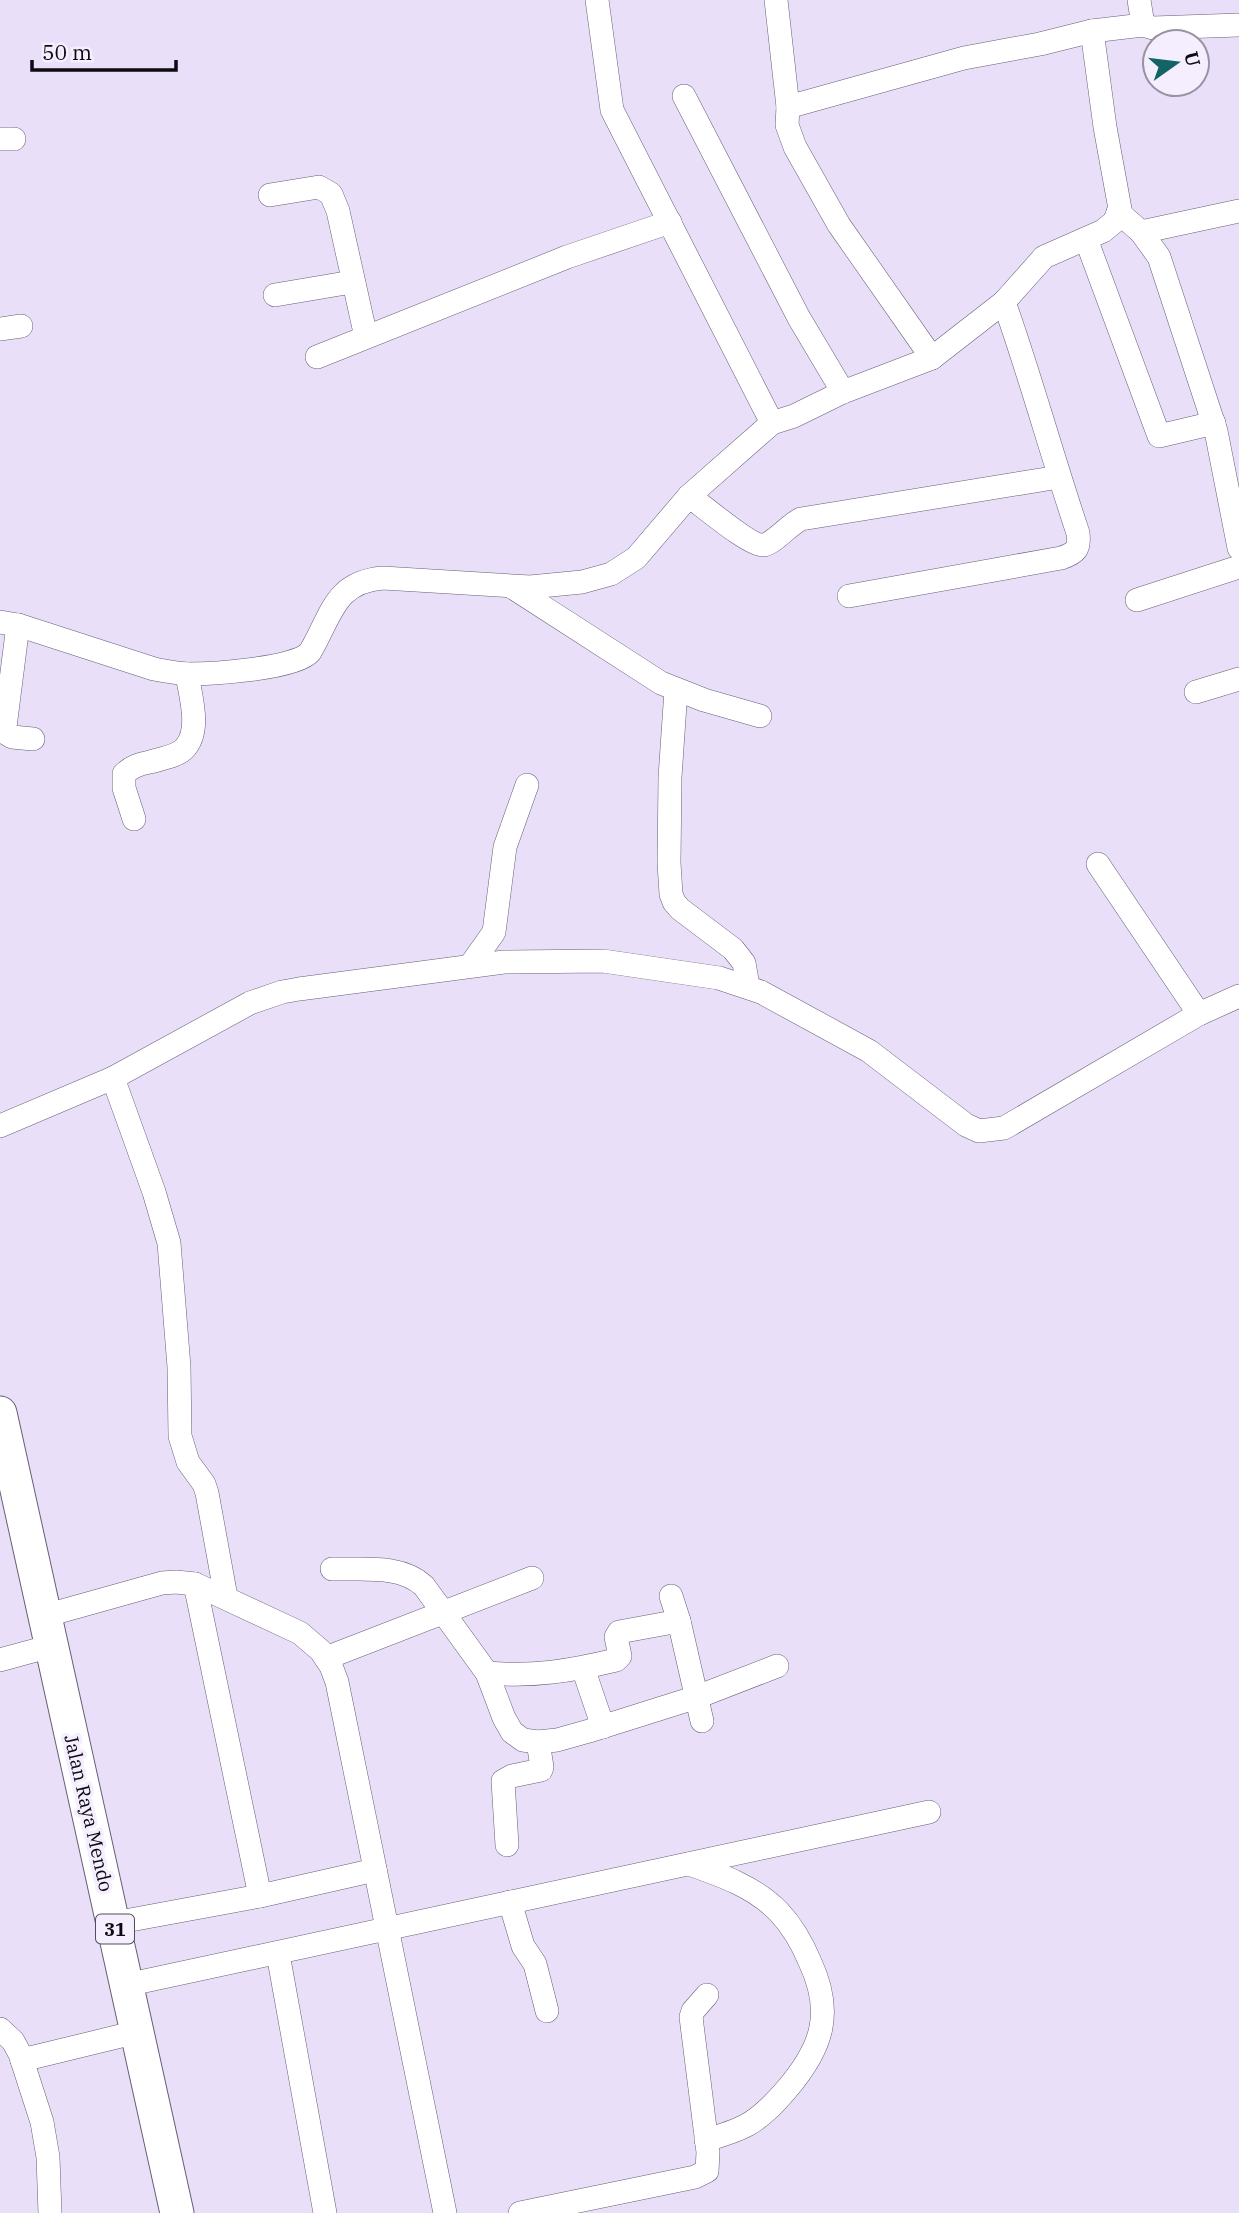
<svg xmlns="http://www.w3.org/2000/svg" width="1239" height="2213" viewBox="0 0 1239 2213" font-family="'IBM Plex Serif',serif">
<rect width="100%" height="100%" fill="#e9dff9"/>
<g fill="none" stroke-linecap="round" stroke-linejoin="round">
<defs>
<g id="minor">
<polyline points="597,0 612,110 772,423"/>
<polyline points="776,0 788,107 787,125 795,147 839,225 932,358"/>
<polyline points="1139,0 1143,25"/>
<polyline points="684,96 799,318 843,392"/>
<polyline points="788,107 964,58 1040,44 1092,31 1143,25 1153,28 1239,25"/>
<polyline points="0,139 14,139"/>
<polyline points="270,195 319,187 331,194 338,211 366,337"/>
<polyline points="1118,212 1141,232 1159,257 1216,431 1239,548"/>
<polyline points="1141,232 1239,211"/>
<polyline points="1086,239 1159,436 1214,423"/>
<polyline points="275,295 352,282"/>
<polyline points="0,329 21,326"/>
<polyline points="317,357 567,257 670,222"/>
<path d="M689 496C702 505 751 547 764 545 774 543 790 524 801 519L1059 477"/>
<polyline points="512,587 661,683 704,700 760,716"/>
<path d="M849 596 1061 558C1076 553 1080 549 1078 533 1052 456 1031 378 1004 302"/>
<polyline points="1137,600 1239,567"/>
<path d="M0 622 18 625 154 669C165 671 175 673 187 674 210 674 296 669 310 652 332 615 334 582 383 578L530 587 582 582 611 574 636 558 689 496 772 423 794 416 843 392 932 358 1004 302 1044 257 1103 231 1114 222 1120 209 1105 127 1092 31"/>
<polyline points="18,625 5,727 7,734 12,737 33,739"/>
<polyline points="676,690 670,777 669,863 671,894 674,902 680,909 733,949 744,963 748,986"/>
<polyline points="1196,692 1239,679"/>
<path d="M134 819 124 788V774C133 765 141 764 154 761 163 758 177 756 184 749 202 731 190 695 187 674"/>
<polyline points="1098,864 1199,1014"/>
<polyline points="470,966 494,932 505,847 527,785"/>
<polyline points="113,1078 154,1192 169,1243 179,1367 180,1436 188,1462 204,1484 207,1493 226,1597"/>
<polyline points="0,1126 113,1078 250,1003 282,992 299,989 504,962 603,961 719,978 761,992 869,1051 966,1125 979,1131 1004,1128 1199,1014 1239,996"/>
<path d="M332 1569C363 1570 401 1564 424 1586L487 1673 504 1718 512 1732 523 1740 538 1742 557 1740 589 1731 697 1697 777 1666"/>
<polyline points="195,1584 260,1896"/>
<polyline points="671,1596 679,1621 702,1721"/>
<polyline points="44,1616 162,1583 176,1582 195,1584 300,1633 321,1651 331,1666 337,1682 445,2213"/>
<polyline points="326,1658 532,1578"/>
<polyline points="0,1660 51,1646"/>
<polyline points="583,1668 603,1727"/>
<path d="M487 1673C534 1677 570 1671 616 1660L620 1656 616 1637 619 1632 679 1621"/>
<polyline points="507,1845 503,1781 512,1776 541,1770 542,1767 538,1742"/>
<path d="M689 1864C721 1875 755 1887 779 1912 792 1926 803 1945 810 1962 834 2013 822 2048 787 2089 775 2103 763 2116 747 2125 734 2132 720 2136 706 2140"/>
<polyline points="510,1902 523,1946 535,1964 547,2011"/>
<polyline points="114,1923 260,1896 375,1870"/>
<polyline points="278,1954 325,2213"/>
<polyline points="126,1985 929,1812"/>
<polyline points="0,2029 13,2041 20,2054 42,2122 48,2157 50,2213"/>
<polyline points="22,2060 137,2032"/>
<polyline points="520,2213 695,2177 707,2171 708,2152 691,2017 693,2011 707,1995"/>
</g>
<polyline id="highway" points="0,1413 177,2213"/>
</defs>
<use href="#minor" stroke="#675e75" stroke-width="24"/>
<use href="#highway" stroke="#675e75" stroke-width="35"/>
<use href="#minor" stroke="#fff" stroke-width="23"/>
<use href="#highway" stroke="#fff" stroke-width="33"/>
</g>
<g text-anchor="middle" dominant-baseline="central" stroke-width="7" stroke-linejoin="round" paint-order="stroke">
<rect fill="#f4eefe" stroke="#524e59" stroke-width="2" x="96" y="1914.5" width="38" height="29" rx="5"/>
<g font-size="18" font-weight="bold" fill="#0d0a12">
<text x="115" y="1929">31</text>
</g>
<g font-size="19" fill="#0d0a12" stroke="#f4eefe">
<text transform="translate(89 1813) rotate(77)">Jalan Raya Mendo</text>
</g>
</g>
<g transform="translate(1176 63) rotate(76)"><circle r="33" fill="#f4eefe" stroke="#9893a0" stroke-width="2"/>
<path d="M0-5L12 26L0 18L-12 26Z" fill="#136367"/>
<text y="-10" font-size="19" font-weight="bold" text-anchor="middle" fill="#0d0a12">U</text>
</g>
<path d="M32 60v10h144v-10" fill="none" stroke="#0d0a12" stroke-width="3.5"/>
<text x="42" y="60" font-size="21" fill="#0d0a12" stroke="#f4eefe" stroke-width="5" paint-order="stroke">50 m</text>
</svg>
